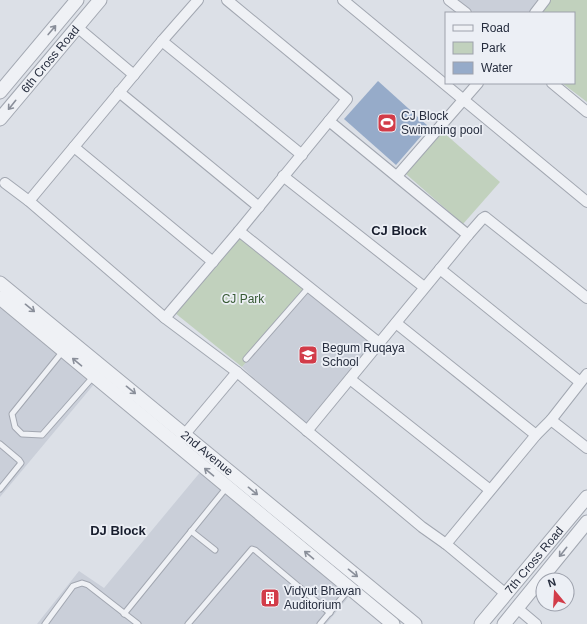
<svg xmlns="http://www.w3.org/2000/svg" width="587" height="624" viewBox="0 0 587 624" font-family="Helvetica,sans-serif">
<rect width="100%" height="100%" fill="#dce0e7"/>
<g fill="#cacfd9">
<polygon points="458,0 541,0 531,13 474,13"/>
<polygon points="308,290 374,342 306,426 242,367"/>
<polygon points="0,304 95,383 0,497"/>
<polygon points="202,470 352,593 326,624 37,624 79,571 104,588"/>
</g>
<g fill="#c1d1bd">
<polygon points="549,0 587,0 587,102 562,83 574,83 574,13 538,13"/>
<polygon points="443,132 500,182 463,224 406,174"/>
<polygon points="240,235 308,290 242,367 175,313"/>
</g>
<polygon fill="#96abc9" points="378,81 429,127 396,165 344,119"/>
<g fill="none" stroke-linecap="round" stroke-linejoin="round">
<defs>
<g id="service">
<polyline points="63,351 12,414 15,427 22,434 42,435 93,377"/>
<polyline points="246,359 309,287"/>
<polyline points="0,444 19,460 21,463 0,489"/>
<polyline points="191,531 215,550"/>
<polyline points="124,614 227,487"/>
<polyline points="45,624 73,586 82,583 88,585 138,624"/>
<polyline points="188,624 252,549 255,550 330,613"/>
<polyline points="320,624 350,588"/>
</g>
<g id="minor">
<polyline points="343,0 587,202"/>
<polyline points="449,0 466,13"/>
<polyline points="535,13 545,0"/>
<polyline points="77,27 134,75"/>
<polyline points="162,41 302,155"/>
<polyline points="552,83 587,112"/>
<polyline points="119,92 259,207"/>
<polyline points="329,121 468,235"/>
<polyline points="74,147 213,262"/>
<polyline points="283,176 424,287"/>
<polyline points="397,176 478,83"/>
<polyline points="5,183 29,201 165,318 237,372 422,527 446,544 506,594"/>
<polyline points="29,201 162,41 198,0"/>
<polyline points="239,231 379,343"/>
<polyline points="440,269 580,382"/>
<polyline points="165,318 239,231 347,99 227,0"/>
<polyline points="396,323 536,435"/>
<polyline points="350,379 490,490"/>
<polyline points="551,420 587,448"/>
<polyline points="307,431 468,235 482,219 485,217 587,298"/>
<polyline points="180,440 237,372"/>
<polyline points="446,544 536,435 551,420 587,374"/>
<polyline points="517,608 536,624"/>
</g>
<g id="tertiary">
<polyline points="0,92 77,0"/>
<path id="s1" d="M0 119 100 0"/>
<path id="s2" d="M0 283 415 624"/>
<polyline points="0,298 393,624"/>
<path id="s3" d="M481 624 587 497"/>
<polyline points="504,624 587,522"/>
</g>
</defs>
<use href="#service" stroke="#a2a7b1" stroke-width="7"/>
<use href="#minor" stroke="#a2a7b1" stroke-width="12"/>
<use href="#tertiary" stroke="#a2a7b1" stroke-width="15"/>
<use href="#service" stroke="#eff1f5" stroke-width="5"/>
<use href="#minor" stroke="#eff1f5" stroke-width="10"/>
<use href="#tertiary" stroke="#eff1f5" stroke-width="13"/>
</g>
<defs><path id="oneway-shaft" d="M-6 0H5M1.5-3L5.5 0L1.5 3" fill="none" stroke-width="1.6" stroke-linecap="round" stroke-linejoin="round"/></defs>
<g stroke="#8a8f9a">
<use href="#oneway-shaft" transform="translate(52 30) rotate(-50)"/>
<use href="#oneway-shaft" transform="translate(12 105) rotate(129)"/>
<use href="#oneway-shaft" transform="translate(30 308) rotate(39)"/>
<use href="#oneway-shaft" transform="translate(77 362) rotate(-140)"/>
<use href="#oneway-shaft" transform="translate(131 390) rotate(39)"/>
<use href="#oneway-shaft" transform="translate(209 472) rotate(-140)"/>
<use href="#oneway-shaft" transform="translate(253 491) rotate(39)"/>
<use href="#oneway-shaft" transform="translate(563 552) rotate(129)"/>
<use href="#oneway-shaft" transform="translate(309 555) rotate(-140)"/>
<use href="#oneway-shaft" transform="translate(353 573) rotate(39)"/>
</g>
<defs>
<symbol id="stadium-square" viewBox="-11 -11 22 22"><rect x="-9" y="-9" width="18" height="18" rx="4" fill="#d23c49" stroke="#eceff5"/><path d="M0-5a6.5 5 0 1 0 0 10a6.5 5 0 1 0 0-10ZM-3.5-1.8h7v3.6h-7Z" fill="#fff"/></symbol>
<symbol id="school-square" viewBox="-11 -11 22 22"><rect x="-9" y="-9" width="18" height="18" rx="4" fill="#d23c49" stroke="#eceff5"/><path d="M0-5L7-2L0 1L-7-2ZM-4 1L0 2.5L4 1V4Q0 6-4 4Z" fill="#fff"/></symbol>
<symbol id="building-square" viewBox="-11 -11 22 22"><rect x="-9" y="-9" width="18" height="18" rx="4" fill="#d23c49" stroke="#eceff5"/><path d="M-4-6H4V6H1V3H-1V6H-4ZM-2.5-4.3h1.7v1.8h-1.7ZM.8-4.3h1.7v1.8H.8ZM-2.5-1h1.7V.8h-1.7ZM.8-1h1.7V.8H.8Z" fill="#fff"/></symbol>
</defs>
<g fill-rule="evenodd">
<use href="#stadium-square" x="376" y="112" width="22" height="22"/>
<use href="#school-square" x="297" y="344" width="22" height="22"/>
<use href="#building-square" x="259" y="587" width="22" height="22"/>
</g>
<g text-anchor="middle" dominant-baseline="central" stroke-width="3.5" stroke-linejoin="round" paint-order="stroke">
<g font-size="12" fill="#262d3e" stroke="#eceff5">
<text stroke="none"><textPath href="#s1" startOffset="78">6th Cross Road</textPath></text>
<text stroke="none"><textPath href="#s2" startOffset="268">2nd Avenue</textPath></text>
<text stroke="none"><textPath href="#s3" startOffset="83">7th Cross Road</textPath></text>
</g>
<g font-size="12" fill="#262d3e" stroke="#eceff5" text-anchor="start">
<text x="401" y="116">CJ Block<tspan x="401" dy="14">Swimming pool</tspan></text>
<text x="322" y="348">Begum Ruqaya<tspan x="322" dy="14">School</tspan></text>
<text x="284" y="591">Vidyut Bhavan<tspan x="284" dy="14">Auditorium</tspan></text>
</g>
<g font-size="12" fill="#375a33" stroke="#eceff5">
<text x="243" y="299">CJ Park</text>
</g>
<g font-size="13" font-weight="bold" fill="#181e2e" stroke="#eceff5">
<text x="399" y="230">CJ Block</text>
<text x="118" y="530">DJ Block</text>
</g>
</g>
<rect x="445" y="12" width="130" height="72" fill="#eceff5" stroke="#9da1ac"/>
<rect x="453" y="25" width="20" height="6" fill="#eff1f5" stroke="#9da1ac"/>
<text x="481" y="32" font-size="12" fill="#262d3e">Road</text>
<rect x="453" y="42" width="20" height="12" fill="#c1d1bd" stroke="#9da1ac"/>
<text x="481" y="52" font-size="12" fill="#262d3e">Park</text>
<rect x="453" y="62" width="20" height="12" fill="#96abc9" stroke="#9da1ac"/>
<text x="481" y="72" font-size="12" fill="#262d3e">Water</text>
<g transform="translate(555 592) rotate(342)"><circle r="19" fill="#eceff5" stroke="#9da1ac"/>
<path d="M0-3L7 15L0 10L-7 15Z" fill="#d23c49"/>
<text y="-6" font-size="11" font-weight="bold" text-anchor="middle" fill="#262d3e">N</text>
</g>
</svg>
